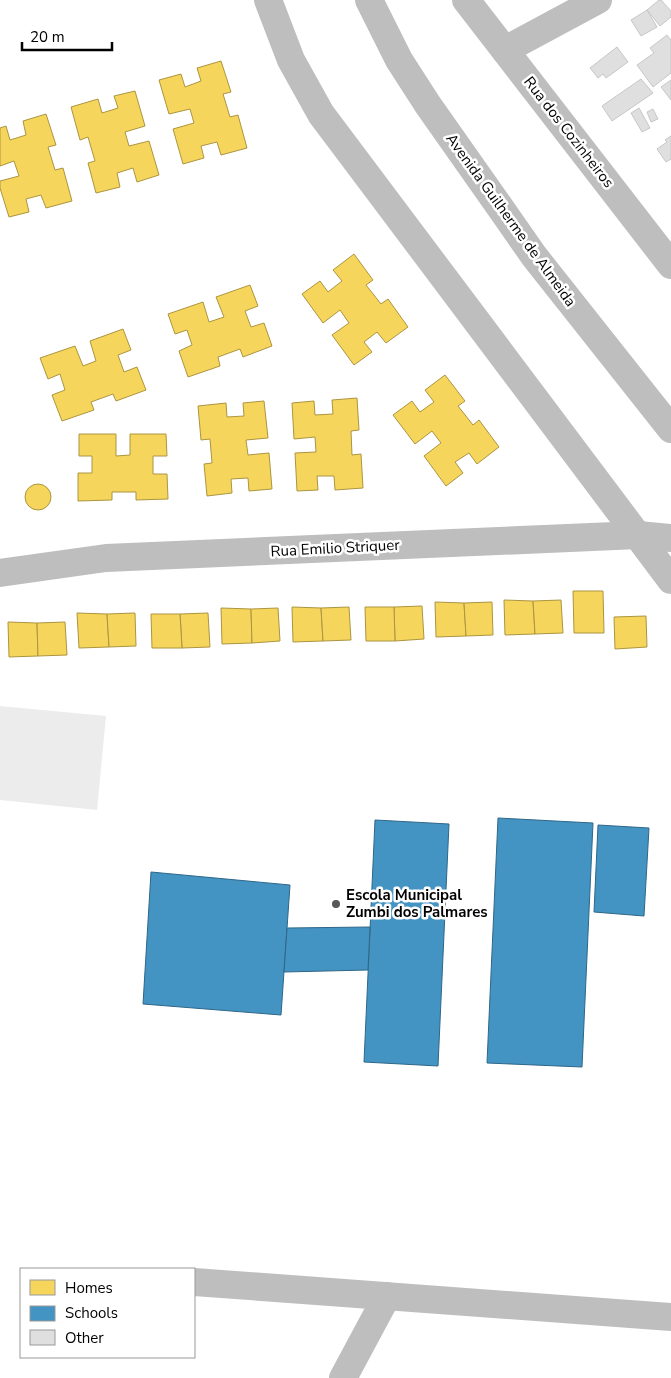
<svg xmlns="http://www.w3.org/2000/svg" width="671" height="1378" viewBox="0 0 671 1378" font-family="'Nunito Sans',sans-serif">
<rect width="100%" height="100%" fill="#fff"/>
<polygon fill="#ececec" points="0,706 106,716 97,810 0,800"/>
<g fill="#f6d55c" stroke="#ac9540">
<polygon points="221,61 231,92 223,94 230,117 238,115 247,148 221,155 217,142 201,146 204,158 183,164 173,129 194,123 190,109 169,114 159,80 181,74 185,87 201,81 197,68"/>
<polygon points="135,91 145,126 125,132 129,146 149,141 159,175 137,182 133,168 117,173 120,187 96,193 88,163 95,161 88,137 80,140 71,107 98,99 102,113 118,108 114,96"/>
<polygon points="46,114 56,145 48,147 55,170 63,168 72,201 46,208 41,195 26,199 29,212 9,217 0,188 0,181 19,176 14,161 0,166 0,128 6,126 10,140 26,135 23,121"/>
<polygon points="354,254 373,280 366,285 381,304 388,299 408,327 386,343 377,332 364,342 372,352 354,365 332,335 349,323 340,310 323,323 302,294 320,281 328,292 342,281 333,270"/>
<polygon points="250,285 258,306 245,311 251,327 264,323 272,346 243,357 240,349 218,357 220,366 188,377 179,351 192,345 187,330 175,334 168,314 203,302 209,322 224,317 216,297"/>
<polygon points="123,329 131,350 118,355 124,372 137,367 146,390 116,401 113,394 91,402 94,410 62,421 52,395 65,390 60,374 48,379 40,358 75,346 83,366 96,361 90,341"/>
<polygon points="445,375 465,401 458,406 473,425 479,420 499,447 477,464 469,453 455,462 463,473 446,486 424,456 441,443 432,431 415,444 393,415 412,401 420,412 434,402 425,390"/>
<polygon points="357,398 359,430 351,431 352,455 361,454 363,488 335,490 334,476 317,476 318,490 297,491 295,453 316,452 315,437 294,439 292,403 314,401 315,415 333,414 332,400"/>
<polygon points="264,401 268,438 246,440 248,455 269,453 272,489 249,491 248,478 231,479 232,493 207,496 204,464 212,463 210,439 201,440 198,406 226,403 227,417 244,416 243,403"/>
<polygon points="79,434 116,434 116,456 130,455 130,434 166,434 167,456 153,456 153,474 167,474 168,499 136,500 136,492 112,492 112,500 78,501 78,473 92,473 92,456 79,456"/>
<circle cx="38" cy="497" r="13"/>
<polygon points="573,591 603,591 604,633 574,633"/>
<polygon points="504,600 533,601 535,634 505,635"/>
<polygon points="561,600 563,633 535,634 533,601"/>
<polygon points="435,602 464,603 466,636 436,637"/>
<polygon points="492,602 493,635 466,636 464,603"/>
<polygon points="422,606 424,639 395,641 394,607"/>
<polygon points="292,607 321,608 323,641 293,642"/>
<polygon points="349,607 351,640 323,641 321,608"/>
<polygon points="365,607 394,607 395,641 366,641"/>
<polygon points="221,608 251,609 252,643 222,644"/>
<polygon points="278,608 280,641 252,643 251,609"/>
<polygon points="77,613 107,614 109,647 79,648"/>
<polygon points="135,613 136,646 109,647 107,614"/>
<polygon points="208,613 210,647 182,648 180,614"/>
<polygon points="151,614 180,614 182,648 152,648"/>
<polygon points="646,616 647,647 615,649 614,617"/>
<polygon points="8,622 37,623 38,656 9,657"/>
<polygon points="65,622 67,655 38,656 37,623"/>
</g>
<g fill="#4393c3" stroke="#2f6788">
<polygon points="498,818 593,823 582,1067 487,1063"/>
<polygon points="375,820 449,824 438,1066 364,1062"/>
<polygon points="598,825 649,828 644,916 594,912"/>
<polygon points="151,872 290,885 281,1015 143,1004"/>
<polygon points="370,927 368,970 284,972 287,928"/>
</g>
<g fill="#dfdfdf" stroke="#c7c7c7">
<polygon points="659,0 661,0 671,11 671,17 660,26 647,10"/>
<polygon points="647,10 657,27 641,36 631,20"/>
<polygon points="667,35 671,40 671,73 653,87 637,65 654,53 650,48"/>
<polygon points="617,47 628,62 606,78 603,74 598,78 590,68"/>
<polygon points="641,79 653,93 612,121 602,106"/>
<polygon points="671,80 671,100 661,87"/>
<polygon points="639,108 650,128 642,132 631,113"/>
<polygon points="653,109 658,119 651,122 647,112"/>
<polygon points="671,136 671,159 666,162 657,149 667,142 665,140"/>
</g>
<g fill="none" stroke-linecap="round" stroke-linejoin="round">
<g stroke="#bebebe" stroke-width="28">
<polyline points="268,0 291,60 321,114 671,580"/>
<polyline points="369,0 399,60 428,105 504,213 534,256 671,429"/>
<polyline points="466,0 671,265"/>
<polyline points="505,50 598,0"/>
<polyline points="0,573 106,558 638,535 671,538"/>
<polyline points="194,1282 671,1317"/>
<polyline points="343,1378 387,1296"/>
</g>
</g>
<circle fill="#595959" stroke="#fff" stroke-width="2" cx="336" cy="904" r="5"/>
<g text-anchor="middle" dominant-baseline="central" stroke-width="5" stroke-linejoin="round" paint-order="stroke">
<g font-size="15" fill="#000" stroke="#fff">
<text transform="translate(569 132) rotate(52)">Rua dos Cozinheiros</text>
<text transform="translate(511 220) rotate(54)">Avenida Guilherme de Almeida</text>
<text transform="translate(335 548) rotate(-3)">Rua Emilio Striquer</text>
</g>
<g font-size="15" font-weight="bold" fill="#000" stroke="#fff" text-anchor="start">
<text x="346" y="895">Escola Municipal<tspan x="346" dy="17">Zumbi dos Palmares</tspan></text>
</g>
</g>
<rect x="20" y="1268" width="175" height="90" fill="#ffffff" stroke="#999999"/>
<rect x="30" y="1280" width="25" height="15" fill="#f6d55c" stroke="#999999"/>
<text x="65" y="1293" font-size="15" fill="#000000">Homes</text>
<rect x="30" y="1306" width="25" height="15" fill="#4393c3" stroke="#999999"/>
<text x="65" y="1318" font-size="15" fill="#000000">Schools</text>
<rect x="30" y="1330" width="25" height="15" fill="#dfdfdf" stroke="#999999"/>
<text x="65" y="1343" font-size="15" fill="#000000">Other</text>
<path d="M22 42v8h90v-8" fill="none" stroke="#000000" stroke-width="2.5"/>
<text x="30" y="42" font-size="15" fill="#000000" stroke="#ffffff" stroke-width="4" paint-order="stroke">20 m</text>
</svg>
